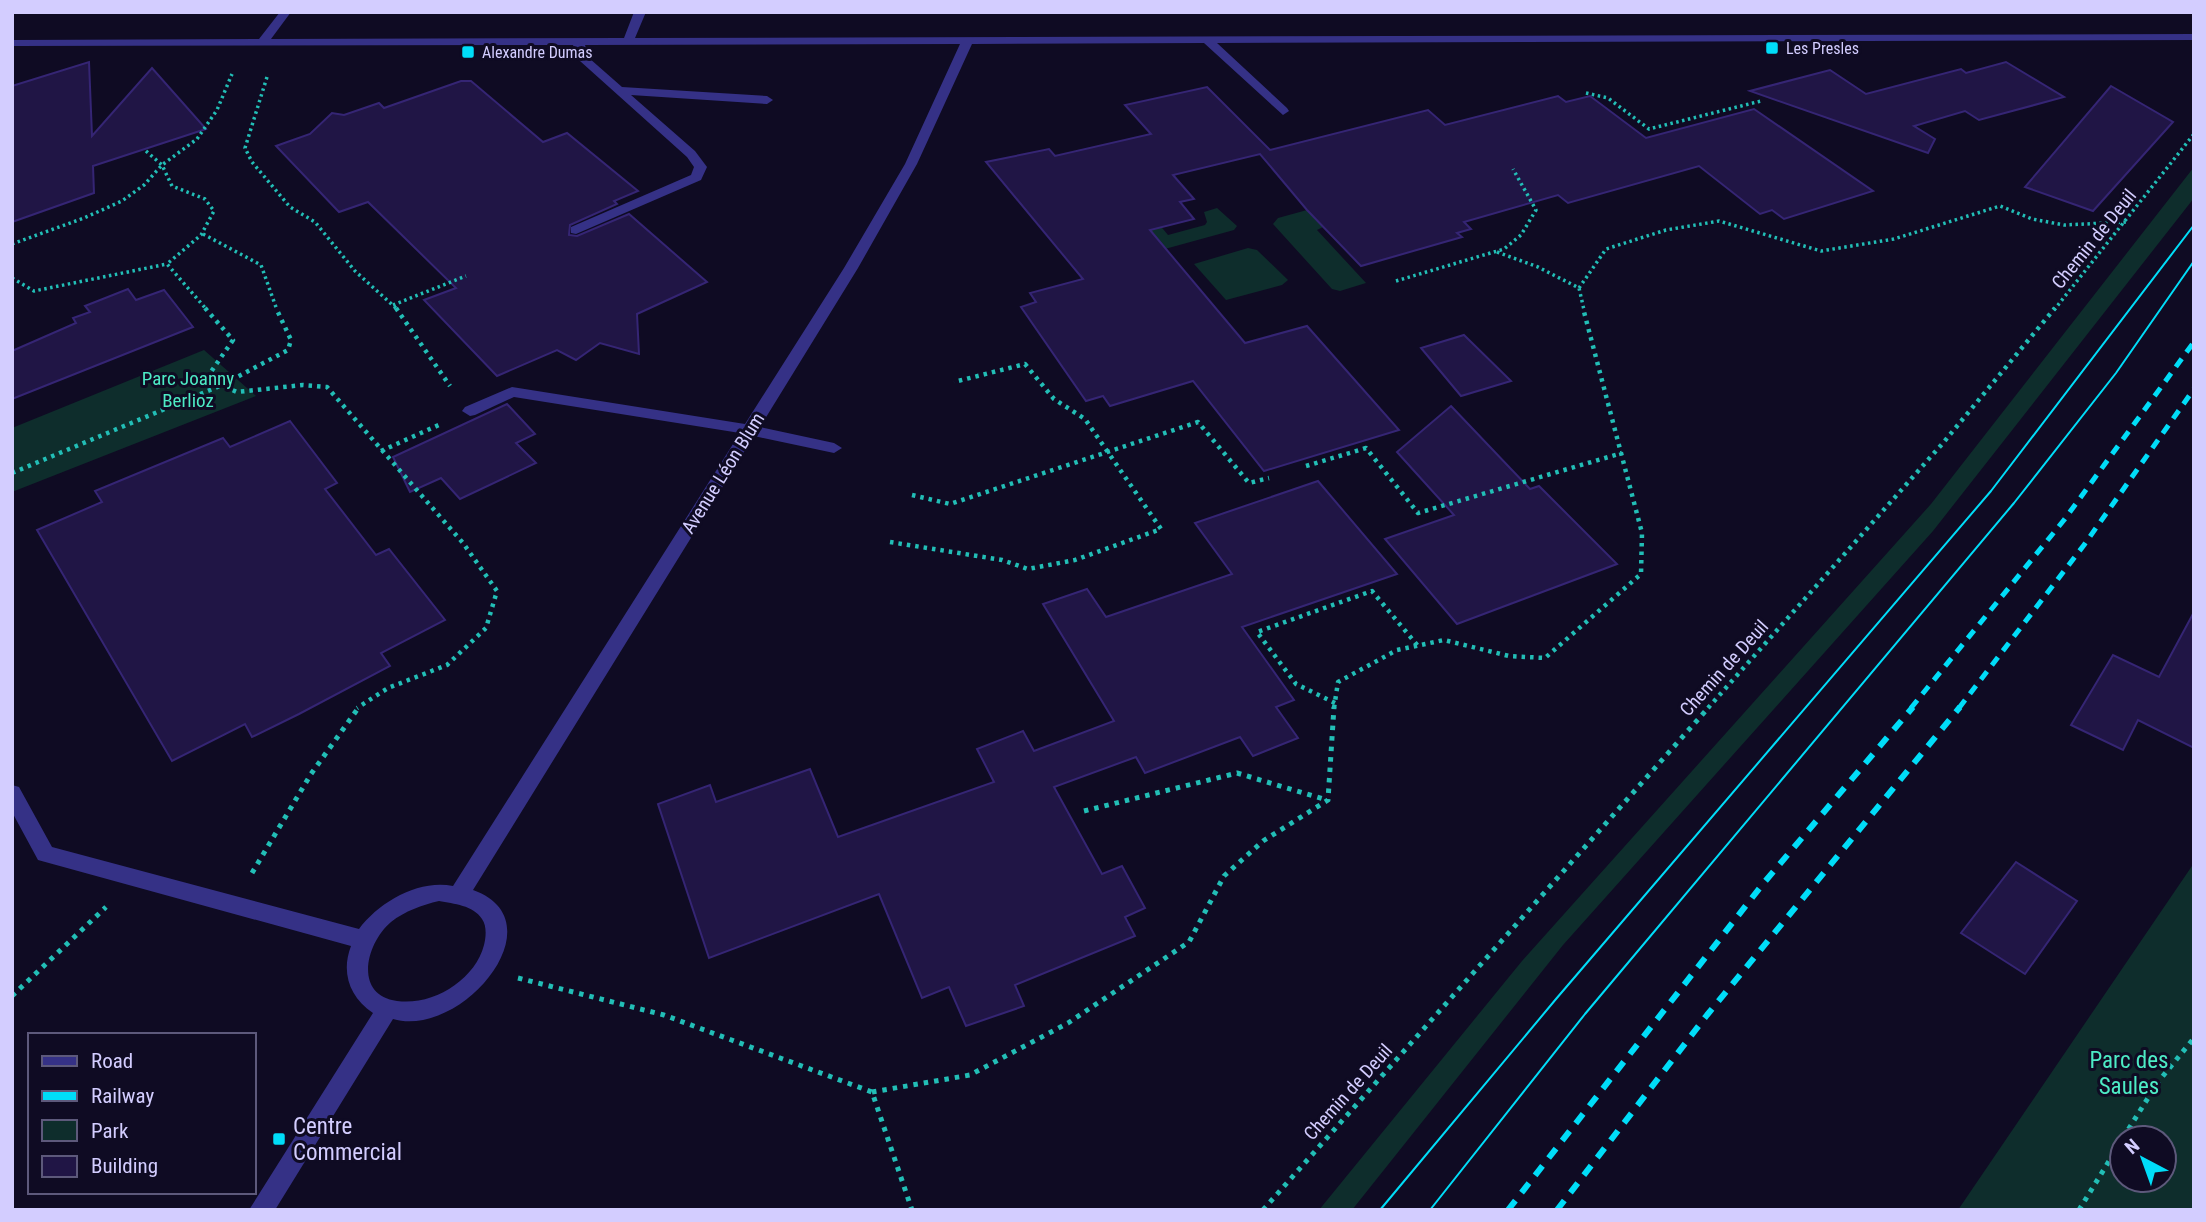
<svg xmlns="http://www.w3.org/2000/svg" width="2206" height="1222" viewBox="0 0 2206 1222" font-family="'Roboto Condensed',sans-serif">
<rect width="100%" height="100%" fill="#0f0b23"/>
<g fill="#0e2d2c" fill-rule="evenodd">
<polygon points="2194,167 2194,198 1933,531 1563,945 1352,1210 1319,1210 1522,961 1931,504"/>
<polygon points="1217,208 1237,226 1234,230 1103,266 1153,217 1168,235 1205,225 1207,222 1204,212"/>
<polygon points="1307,210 1323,227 1317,230 1366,283 1340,291 1332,289 1273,224 1278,218"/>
<polygon points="1248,248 1257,250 1288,280 1282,285 1226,300 1194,264"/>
<polygon points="204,350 256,396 12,492 12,428"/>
<path d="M2194 863V1210H1958ZM2164 1138V1180H2122V1138Z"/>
</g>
<g fill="#201545" stroke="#352574" stroke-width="2">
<polygon points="89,62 92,136 152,68 206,129 93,166 94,193 12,222 12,86"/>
<polygon points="2006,62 2064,97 1979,120 1965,111 1914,126 1935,139 1928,153 1750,91 1830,70 1866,94 1961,69 1966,73"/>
<polygon points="461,81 471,81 543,142 567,133 638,191 614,201 617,204 570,225 569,235 577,236 629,214 707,282 637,314 639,354 600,343 576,360 557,350 497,376 424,300 456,288 368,202 339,212 276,146 310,134 332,113 344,115 379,103 384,108"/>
<polygon points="2111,86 2173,122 2093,211 2025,187"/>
<polygon points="1207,87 1270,150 1428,110 1445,125 1558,96 1566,102 1590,96 1646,138 1754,109 1873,191 1784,219 1772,210 1760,214 1699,166 1568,203 1558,195 1464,222 1471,229 1457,233 1462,237 1361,266 1307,210 1260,154 1173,175 1194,199 1180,202 1194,219 1150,230 1245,343 1307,326 1399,430 1264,471 1193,381 1110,406 1103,396 1086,401 1021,307 1036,302 1030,293 1083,279 986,162 1049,149 1055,156 1151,134 1125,105"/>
<polygon points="128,289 136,300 164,290 193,327 12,399 12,351 76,323 73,318 90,312 85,306"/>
<polygon points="1464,335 1511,381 1461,396 1421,348"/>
<polygon points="507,404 535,434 516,443 536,463 460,499 441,478 410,492 393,457"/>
<polygon points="1451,406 1530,489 1539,486 1617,564 1457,624 1385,539 1454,515 1397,452"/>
<polygon points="290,421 337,483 325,489 376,555 389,549 445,620 381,653 390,666 299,714 252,737 245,724 172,761 37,530 102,502 95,491 223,438 230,447"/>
<polygon points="1318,481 1397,574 1242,627 1294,700 1276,707 1298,738 1253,756 1240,737 1145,773 1136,757 1054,787 1102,874 1122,866 1145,908 1125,917 1135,936 1015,985 1024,1006 966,1026 949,987 922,998 879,894 709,958 658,804 710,785 716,802 810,769 838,837 994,782 977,749 1023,731 1034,751 1114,721 1043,604 1087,589 1106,617 1232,574 1195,523"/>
<polygon points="2194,612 2194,748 2138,720 2123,750 2071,725 2113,655 2159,677"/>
<polygon points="2016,862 2077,901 2025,974 1961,933"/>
</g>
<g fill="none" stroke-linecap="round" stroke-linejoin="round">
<g stroke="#22beb6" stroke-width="3.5" stroke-dasharray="2.5 3.5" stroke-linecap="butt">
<polyline points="267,77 245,148 252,162 290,207 315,222 355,271 398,310"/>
<polyline points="1586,93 1608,98 1649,129 1761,101"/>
<polyline points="146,151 162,165 172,186 205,199 214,211 201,235 167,264"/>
<polyline points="203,234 261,265 277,310"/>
<polyline points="12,244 84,218 122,201 144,185 162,165 197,139 217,110 232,74"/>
<polyline points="1497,252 1538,267 1579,288 1584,310"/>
<polyline points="12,278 34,291 167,264 207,310"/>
<polyline points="1396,281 1504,249 1521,235 1536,210 1513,169"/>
<polyline points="1579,288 1606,249 1666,230 1719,221 1821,251 1894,239 2000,206 2032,219 2064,225 2127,222"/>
<polyline points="393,305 466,276"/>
<polyline points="2054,310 2194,134"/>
</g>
<g stroke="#22beb6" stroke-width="4.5" stroke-dasharray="3.5 5" stroke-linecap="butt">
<polyline points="205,308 233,340 206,379 237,392 303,385 327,387 463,543 497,591 486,628 447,665 388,688 357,708"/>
<polyline points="396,308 450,386"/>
<polyline points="381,451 441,424"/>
<polyline points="1306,466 1366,448 1418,513 1622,453"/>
<polyline points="12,473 222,385 288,350 291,340 276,308"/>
<polyline points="912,495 950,504 1198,422 1249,483 1269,478"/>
<polyline points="890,542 1002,560 1028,569 1075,560 1161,529 1085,419 1054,399 1025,364 954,382"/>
<polyline points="1335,703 1296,684 1257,632 1372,591 1418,646"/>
<polyline points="1334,708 1338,682 1397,650 1444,640 1509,656 1545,658 1641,574 1642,533 1583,308"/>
<polyline points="1708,708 1943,443 2055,308"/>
</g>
<g stroke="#22beb6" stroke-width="5" stroke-dasharray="4.5 6" stroke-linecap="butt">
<polyline points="1084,811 1237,773 1327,800"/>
<polyline points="252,873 311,774 359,707"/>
<polyline points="518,978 664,1015 872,1092 912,1210"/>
<polyline points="12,996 106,907"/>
<polyline points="872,1092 970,1075 1068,1023 1189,942 1224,876 1263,841 1328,800 1334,707"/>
<polyline points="2123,1138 2158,1082 2194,1038"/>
<polyline points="1263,1210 1709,707"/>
<polyline points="2079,1210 2122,1140"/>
</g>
<path fill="#353186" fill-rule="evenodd" d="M280 12H291L271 39 624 38 634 12H646L635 38 2194 34V40L1217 43 1287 108 1289 111 1283 115 1204 43 972 44 917 164 858 268 760 427 834 443 842 448 834 453 754 436 473 890C560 921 462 1039 393 1019L275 1210H249L373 1013C349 997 341 972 351 946L38 860 12 812V785L19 787 52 847 359 929C379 902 419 879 453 886L740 433 514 397 475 415 470 416 462 411 465 407 512 387 745 424 844 268 905 164 960 44 585 45 589 58 622 87 767 96 773 100 767 104 631 95 695 151 707 167 701 180 576 234 571 233V227L691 175 694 167 687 157 580 61 573 45 12 46V40L259 39ZM439 901C454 904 473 905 482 919 487 926 486 937 484 945 475 980 433 1006 397 1001 353 995 366 943 391 922 405 911 422 905 439 901Z"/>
<g stroke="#00ddf8" stroke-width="2">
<polyline points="1380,1210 1556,999 1991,491 2194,225"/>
<polyline points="1430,1210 1585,1014 2014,503 2116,373 2194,261"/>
</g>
<g stroke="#00ddf8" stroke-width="5" stroke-dasharray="10 8" stroke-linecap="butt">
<polyline points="1911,708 2064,520 2194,342"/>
<polyline points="1959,708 2084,545 2194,389"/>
</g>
<g stroke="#00ddf8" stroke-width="6" stroke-dasharray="12 10" stroke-linecap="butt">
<polyline points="1508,1210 1762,885 1913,707"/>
<polyline points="1557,1210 1707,1015 1960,707"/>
</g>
</g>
<g fill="#00ddf8" stroke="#0f0b23" stroke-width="2.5">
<rect x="1765" y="41" width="14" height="14" rx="3.5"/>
<rect x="461" y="45" width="14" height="14" rx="3.5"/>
<rect x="272" y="1132" width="14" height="14" rx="3.5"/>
</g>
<g text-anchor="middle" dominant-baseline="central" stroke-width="6" stroke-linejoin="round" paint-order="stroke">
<g font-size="16" fill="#d3cdff" stroke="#0f0b23" text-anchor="start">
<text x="1786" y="48">Les Presles</text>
<text x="482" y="52">Alexandre Dumas</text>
</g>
<g font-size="19" fill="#d3cdff" stroke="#0f0b23">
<text transform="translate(2094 239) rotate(-51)">Chemin de Deuil</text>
<text transform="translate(723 473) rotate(-58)">Avenue Léon Blum</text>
<text transform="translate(1724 668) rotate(-48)">Chemin de Deuil</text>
<text transform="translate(1348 1092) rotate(-48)">Chemin de Deuil</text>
</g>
<g font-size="19" fill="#4debc5" stroke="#0f0b23">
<text x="188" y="378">Parc Joanny<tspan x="188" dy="22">Berlioz</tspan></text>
</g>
<g font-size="23" fill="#4debc5" stroke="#0f0b23">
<text x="2129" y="1060">Parc des<tspan x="2129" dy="26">Saules</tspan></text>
</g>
<g font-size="23" fill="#d3cdff" stroke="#0f0b23" text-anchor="start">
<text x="293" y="1126">Centre<tspan x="293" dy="26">Commercial</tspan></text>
</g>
</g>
<rect width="2206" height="1222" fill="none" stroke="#d3cdff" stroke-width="28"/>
<rect x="28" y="1033" width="228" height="161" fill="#0f0b23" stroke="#5d597b" stroke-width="2"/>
<rect x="42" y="1056" width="35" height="10" fill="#353186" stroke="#5d597b" stroke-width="2"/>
<text x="91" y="1068" font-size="21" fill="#d3cdff">Road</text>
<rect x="42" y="1091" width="35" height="10" fill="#00ddf8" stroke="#5d597b" stroke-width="2"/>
<text x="91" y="1103" font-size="21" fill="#d3cdff">Railway</text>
<rect x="42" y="1120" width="35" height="21" fill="#0e2d2c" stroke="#5d597b" stroke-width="2"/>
<text x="91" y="1138" font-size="21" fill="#d3cdff">Park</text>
<rect x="42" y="1156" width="35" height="21" fill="#201545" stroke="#5d597b" stroke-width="2"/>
<text x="91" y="1173" font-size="21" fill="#d3cdff">Building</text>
<g transform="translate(2143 1159) rotate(319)"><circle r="33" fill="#0f0b23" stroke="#5d597b" stroke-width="2"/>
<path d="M0-5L12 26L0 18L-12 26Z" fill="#00ddf8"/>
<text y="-10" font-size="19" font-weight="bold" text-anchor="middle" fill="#d3cdff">N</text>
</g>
</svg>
